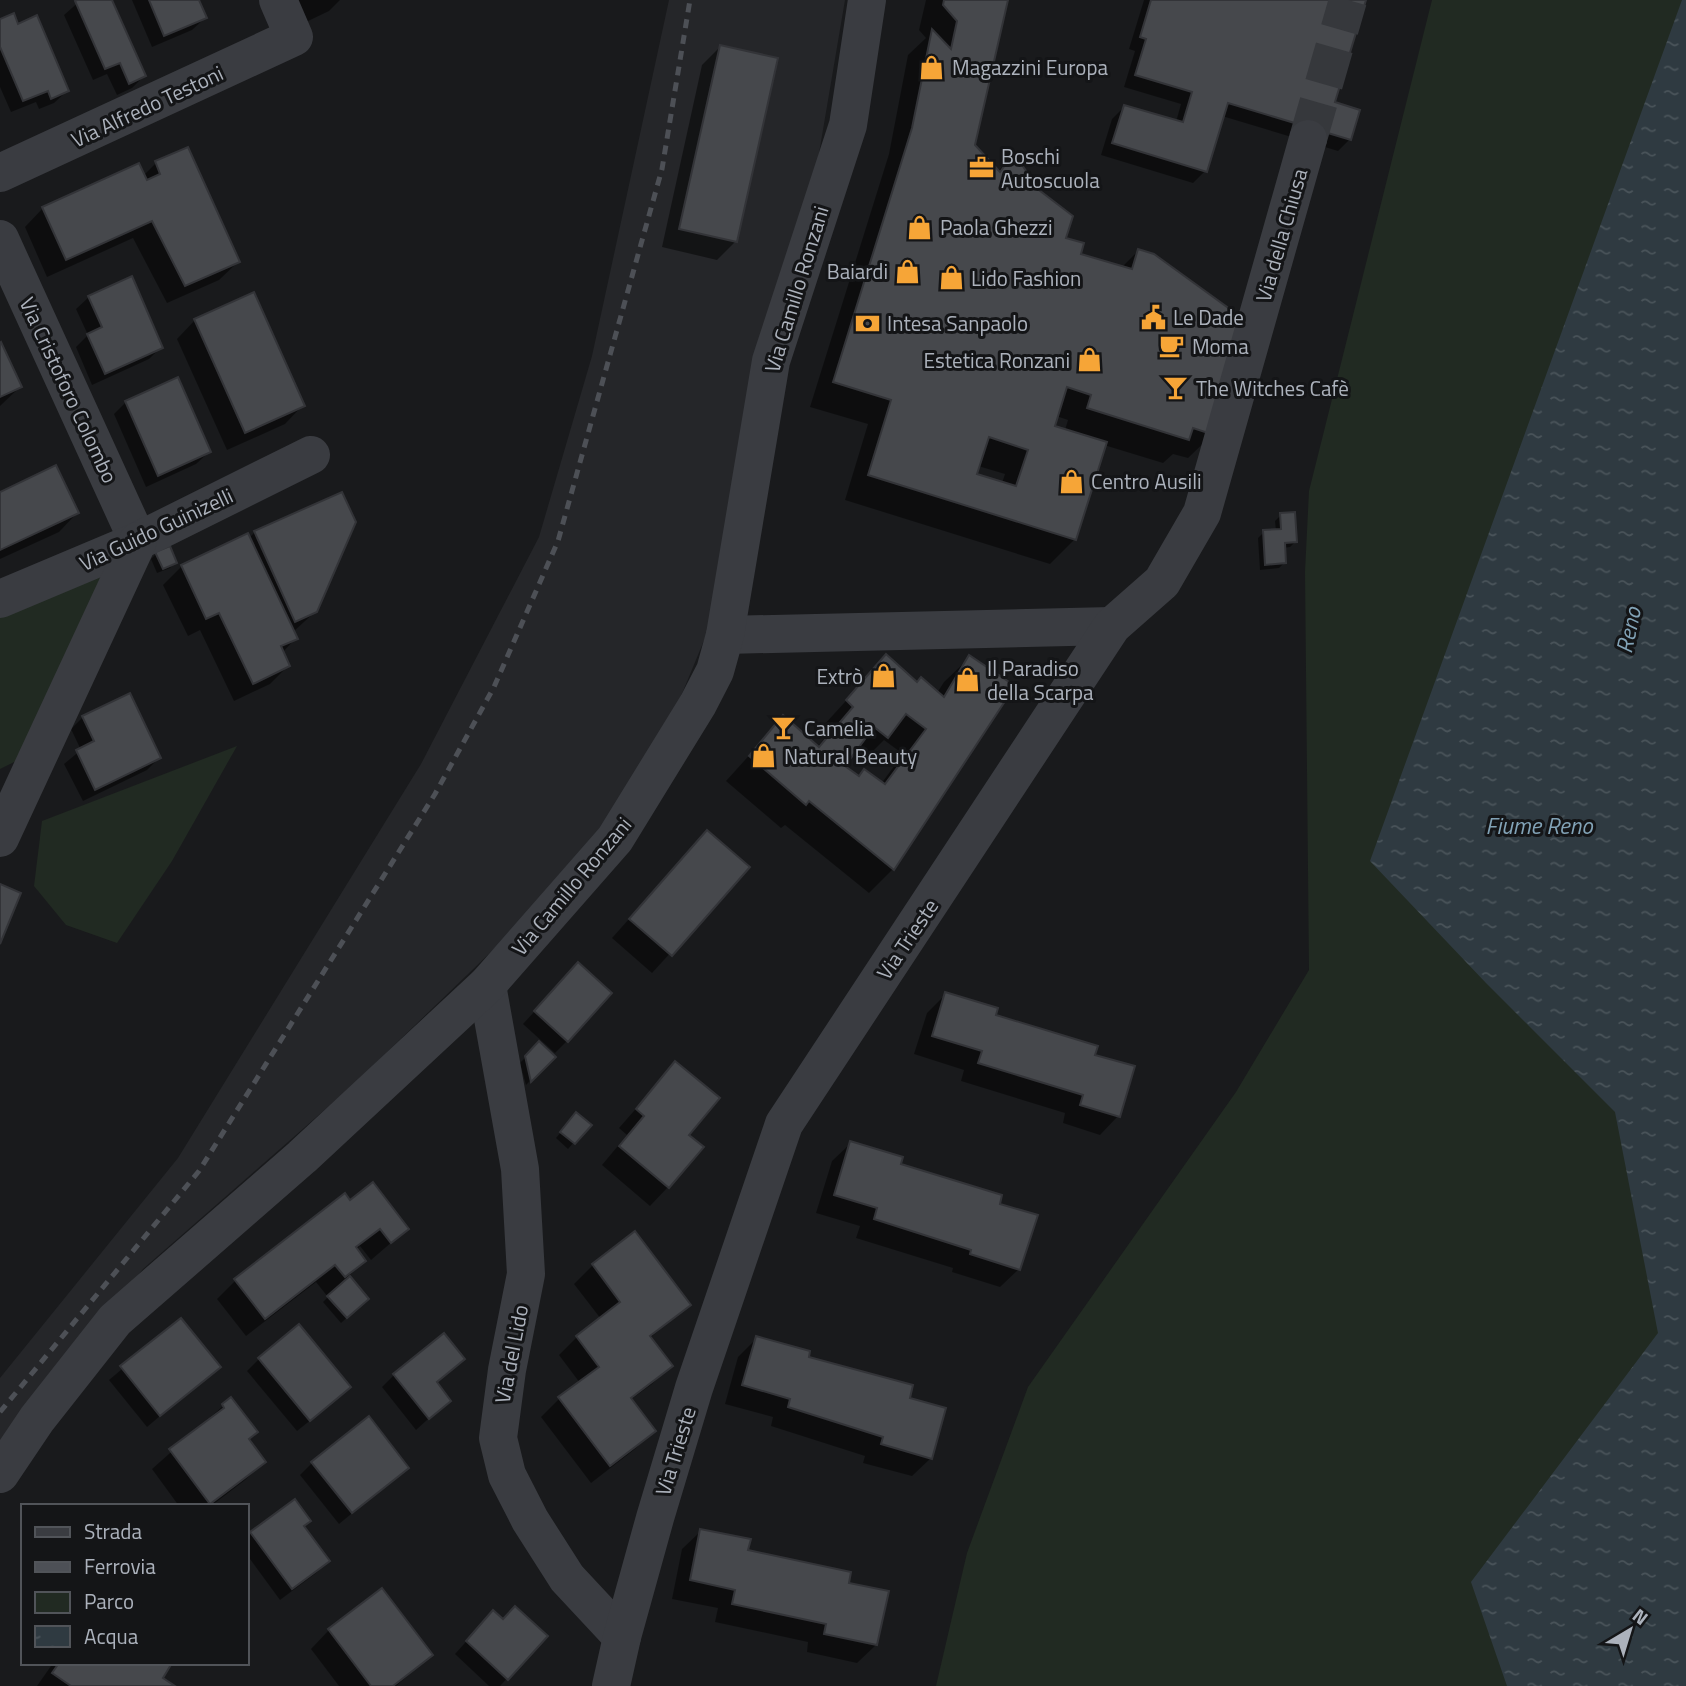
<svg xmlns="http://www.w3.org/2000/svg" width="1686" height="1686" viewBox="0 0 1686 1686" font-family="'Titillium Web',sans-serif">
<defs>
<pattern id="water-ripples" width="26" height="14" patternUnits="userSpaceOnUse" patternTransform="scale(1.75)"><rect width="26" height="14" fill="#2f3a41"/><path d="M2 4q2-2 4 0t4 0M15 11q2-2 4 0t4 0" fill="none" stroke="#4a545a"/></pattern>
</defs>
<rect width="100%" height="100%" fill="#191a1c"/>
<polygon fill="#252629" points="669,0 845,0 807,224 712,621 653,764 551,894 353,1085 143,1269 0,1445 0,1378 178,1158 421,764 539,537 592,356"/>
<g fill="#212a22">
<polygon points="1432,0 1686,0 1686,1686 936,1686 967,1553 1028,1387 1236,1092 1309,970 1305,572 1309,491"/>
<polygon points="116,561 57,741 0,769 0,613"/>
<polygon points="237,746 172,861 117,943 66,925 34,886 42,821"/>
</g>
<polygon fill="url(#water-ripples)" points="1682,0 1686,0 1686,1686 1507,1686 1471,1582 1658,1333 1615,1112 1486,983 1370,861"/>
<g fill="#0007" fill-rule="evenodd">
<polygon points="81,0 110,0 144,76 132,88 117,95 107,74 93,80 64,15"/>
<polygon points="132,0 197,0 205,18 192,30 152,47"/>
<polygon points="296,0 340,0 329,11 306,22"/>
<path d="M926 0H1007L973 145 997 172 1013 156 1064 239 1079 255 1121 268 1138 251 1213 434 1188 458 1173 454 1163 463 1104 445 1075 539 1050 564 845 500 868 424 810 407 889 154 908 55 926 38 919 30ZM1056 416 1068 420 1065 430 1053 427ZM978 466 1005 474 1002 483 975 475Z"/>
<polygon points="1144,0 1364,0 1333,104 1350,139 1338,151 1222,116 1205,171 1193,183 1101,155 1112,119 1124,107 1176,122 1181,104 1124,87 1135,51 1129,49"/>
<polygon points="0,21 17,26 67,91 54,103 39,109 36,102 11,112 0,87"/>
<polygon points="720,47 736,241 717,260 662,247 702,65"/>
<polygon points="156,163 238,262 219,280 167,303 133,238 47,277 25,227 43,208 143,176"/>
<polygon points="89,297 161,347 149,359 92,385 76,347 88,335 76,309"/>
<polygon points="195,320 303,405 285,424 227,450 177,339"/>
<polygon points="0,345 20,387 0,406"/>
<polygon points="126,402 209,452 196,464 146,487 114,414"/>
<polygon points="0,493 77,513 59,532 0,559"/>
<polygon points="1281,515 1295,542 1290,547 1283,548 1284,563 1279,568 1260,570 1258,538 1264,532 1276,531 1275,521"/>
<polygon points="255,532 316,611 293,632 296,638 282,653 288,666 270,684 234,701 200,630 188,636 163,585 182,566 249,538"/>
<polygon points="156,554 175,562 170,568 157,573 151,559"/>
<path d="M886 657 917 684 937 693 944 682 969 658 1013 686 893 869 869 893 785 825 781 828 726 781 783 718 817 747 830 732 823 726ZM884 740 903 754 881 784 858 778 842 766 852 753 863 761Z"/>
<polygon points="83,717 159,758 147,770 83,801 64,764 81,750 71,729"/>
<polygon points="707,832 748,868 652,973 612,938"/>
<polygon points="566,977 567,1041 555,1053 523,1024"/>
<polygon points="946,994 1093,1056 1118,1116 1100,1135 1063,1123 1065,1113 961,1081 964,1070 914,1054 927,1013"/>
<polygon points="539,1043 553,1057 526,1085 520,1063"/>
<polygon points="676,1063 687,1135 668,1187 650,1206 602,1165 627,1135 619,1128"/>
<polygon points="571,1120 589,1125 568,1149 556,1138"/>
<polygon points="851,1143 899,1165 997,1205 1019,1269 1000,1287 952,1272 953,1268 856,1238 860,1226 816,1213 832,1161"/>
<polygon points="349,1202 407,1229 371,1260 360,1246 356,1250 364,1261 348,1277 367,1299 341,1323 323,1302 328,1297 316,1282 246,1336 217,1299 235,1281"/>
<polygon points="635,1233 688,1305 650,1338 670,1365 652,1384 630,1400 653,1431 635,1449 591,1483 541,1417 559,1399 580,1383 559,1355 577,1337 601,1319 574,1284 593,1265"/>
<polygon points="180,1320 218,1367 147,1427 109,1380"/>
<polygon points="757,1338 907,1399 931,1458 912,1476 863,1463 865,1456 771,1426 773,1417 725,1404 738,1357"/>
<polygon points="259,1359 337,1399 297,1431 247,1371"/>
<polygon points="463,1359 435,1383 449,1400 416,1430 382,1387 394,1375"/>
<polygon points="231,1399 248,1440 264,1462 245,1480 211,1506 179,1506 152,1469"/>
<polygon points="312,1463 407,1468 339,1524 300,1475"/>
<polygon points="303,1527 328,1561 316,1573 280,1600 247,1555 247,1538 251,1533"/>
<polygon points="701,1531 746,1552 847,1584 876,1645 857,1663 807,1652 808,1642 715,1622 718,1608 672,1599 682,1549"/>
<polygon points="382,1590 431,1655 396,1686 339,1686 311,1649 329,1630"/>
<polygon points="502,1621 546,1636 500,1686 489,1686 455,1654 481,1625"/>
<polygon points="47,1663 170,1663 160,1678 172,1686 37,1686 51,1666"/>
</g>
<g fill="#46484c" stroke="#333438" stroke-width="2" fill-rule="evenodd">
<polygon points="77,0 112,0 146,76 129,84 120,63 105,69 75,1"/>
<polygon points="149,0 199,0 207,18 164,36"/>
<path d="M944 0H1008L975 145 1000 172 1014 153 1039 190 1073 216 1066 238 1084 243 1081 254 1132 269 1138 249 1154 254 1249 323 1214 435 1193 428 1189 440 1087 408 1091 395 1067 387 1055 426 1107 442 1076 540 868 475 891 400 833 382 912 128 932 29 951 49 957 21 943 5ZM989 437 1028 450 1016 486 977 474Z"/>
<polygon points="1151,0 1366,0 1335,102 1360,110 1351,140 1228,103 1207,172 1112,143 1124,105 1183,122 1192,92 1135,75 1146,39 1140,37"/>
<polygon points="14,13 18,24 37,15 69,91 51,99 48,91 23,101 0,47 0,19"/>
<polygon points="720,45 778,58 737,242 679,229"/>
<polygon points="188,147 240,262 185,286 152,221 66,260 42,207 139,163 147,180 160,174 155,161"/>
<polygon points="132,276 163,348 105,374 87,334 102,327 88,296"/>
<polygon points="254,292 305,406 245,433 194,319"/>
<polygon points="1,342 22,387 0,397 0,343"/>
<polygon points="178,377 211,452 158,476 125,401"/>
<polygon points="56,465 79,513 0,550 0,492"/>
<polygon points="342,492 356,522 317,612 295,622 254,531"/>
<polygon points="1295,512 1297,542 1285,543 1286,563 1265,565 1263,530 1281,529 1280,513"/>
<polygon points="248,533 298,639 281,646 290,666 253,684 219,613 206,619 181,565"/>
<polygon points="170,546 177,563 163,569 155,552"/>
<path d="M886 654 917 682 921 677 944 697 969 655 1015 686 894 870 809 801 806 805 749 756 783 715 819 747 853 707 846 700ZM906 714 926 729 885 784 864 769 859 776 845 766 874 727 888 738Z"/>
<polygon points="130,693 161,758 95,790 76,750 94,741 82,716"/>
<polygon points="707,830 750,867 672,956 629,919"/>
<polygon points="0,884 21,893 0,944"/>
<polygon points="578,962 612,993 568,1042 534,1011"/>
<polygon points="945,992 998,1008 996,1015 1098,1046 1095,1055 1135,1066 1120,1117 1080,1105 1083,1095 978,1063 982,1051 932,1036"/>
<polygon points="539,1041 556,1057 531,1082 525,1056"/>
<polygon points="675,1061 720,1098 689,1135 704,1147 669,1188 619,1146 644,1116 636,1109"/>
<polygon points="576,1112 592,1125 575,1144 560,1132"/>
<polygon points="850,1141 903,1157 901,1164 1002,1195 1000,1204 1038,1215 1020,1270 970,1254 971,1250 874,1219 877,1208 834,1195"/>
<polygon points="373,1182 409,1229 391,1243 380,1229 356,1247 366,1261 345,1277 335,1265 265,1319 234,1279 345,1193 350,1200"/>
<polygon points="635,1231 691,1305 650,1336 673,1366 631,1398 656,1431 610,1466 558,1397 599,1367 576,1336 620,1302 592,1264"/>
<polygon points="350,1276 369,1299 347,1318 327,1296"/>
<polygon points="181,1318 221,1367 160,1416 120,1366"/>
<polygon points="299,1324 351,1387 310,1421 258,1358"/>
<polygon points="444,1333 465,1359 437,1382 451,1401 429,1419 393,1374"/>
<polygon points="756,1336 810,1351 809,1357 913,1385 910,1398 946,1408 932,1459 881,1444 883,1437 788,1407 790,1399 742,1385"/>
<polygon points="231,1397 258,1432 249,1439 266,1462 210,1504 169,1449 224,1408 222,1404"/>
<polygon points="369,1416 409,1468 352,1513 311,1462"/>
<polygon points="295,1499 311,1521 304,1526 330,1561 292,1589 250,1532"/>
<polygon points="700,1529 751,1539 748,1550 851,1572 849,1583 889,1591 877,1645 824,1634 826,1624 732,1604 735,1590 690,1580"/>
<polygon points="382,1588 433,1655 393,1686 371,1686 328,1629"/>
<polygon points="515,1606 548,1636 508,1680 466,1641 493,1610 503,1619"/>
<polygon points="59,1663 172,1663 163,1678 175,1686 71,1686 52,1673"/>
</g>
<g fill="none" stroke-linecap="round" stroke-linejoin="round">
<polyline stroke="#36383c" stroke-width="38" stroke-dasharray="38 19" stroke-linecap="butt" points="1308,139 1348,0"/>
<g stroke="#3a3c41" stroke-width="38">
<polyline points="0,173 294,37 278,0"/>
<polyline points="0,239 138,541"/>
<polyline points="0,599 138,541 311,455"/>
<polyline points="725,635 1112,626"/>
<polyline points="0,838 138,541"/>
<polyline points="487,985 520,1169 526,1274 507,1370 498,1438 507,1475 530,1520 567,1578 622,1637"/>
<polyline points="0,1474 37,1419 115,1320 302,1157 487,985 615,839 698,704 715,671 725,635 771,361 848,125 867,0"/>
<polyline points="611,1686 622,1637 655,1518 694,1388 784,1124 1112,626 1162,582 1202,513 1308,139"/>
</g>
<polyline stroke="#4d5056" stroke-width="5" stroke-dasharray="9 7" stroke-linecap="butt" points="0,1412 199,1171 435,794 494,687 558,541 662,169 690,0"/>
</g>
<defs>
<symbol id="shop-bare" viewBox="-9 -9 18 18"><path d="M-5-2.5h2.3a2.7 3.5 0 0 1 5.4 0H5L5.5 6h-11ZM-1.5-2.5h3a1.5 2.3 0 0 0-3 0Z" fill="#f6a537" stroke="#141517" stroke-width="2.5" paint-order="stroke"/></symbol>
<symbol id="office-bare" viewBox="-9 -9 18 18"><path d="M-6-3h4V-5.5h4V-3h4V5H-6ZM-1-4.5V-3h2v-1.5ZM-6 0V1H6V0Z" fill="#f6a537" stroke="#141517" stroke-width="2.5" paint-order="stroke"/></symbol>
<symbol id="civic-bare" viewBox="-9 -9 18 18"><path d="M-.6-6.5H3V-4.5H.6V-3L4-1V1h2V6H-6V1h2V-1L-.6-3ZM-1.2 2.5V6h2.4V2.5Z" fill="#f6a537" stroke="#141517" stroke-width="2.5" paint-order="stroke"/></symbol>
<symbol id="bank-bare" viewBox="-9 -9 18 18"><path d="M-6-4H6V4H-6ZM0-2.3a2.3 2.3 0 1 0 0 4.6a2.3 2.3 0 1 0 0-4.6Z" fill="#f6a537" stroke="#141517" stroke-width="2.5" paint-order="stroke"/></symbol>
<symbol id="cafe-bare" viewBox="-9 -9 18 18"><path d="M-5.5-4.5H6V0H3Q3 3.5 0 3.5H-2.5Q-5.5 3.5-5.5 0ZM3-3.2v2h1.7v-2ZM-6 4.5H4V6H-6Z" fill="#f6a537" stroke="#141517" stroke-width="2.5" paint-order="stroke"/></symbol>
<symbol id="bar-bare" viewBox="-9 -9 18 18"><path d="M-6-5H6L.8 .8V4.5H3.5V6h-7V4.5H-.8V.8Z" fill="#f6a537" stroke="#141517" stroke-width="2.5" paint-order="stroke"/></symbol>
</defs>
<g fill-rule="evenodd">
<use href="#shop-bare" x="914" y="50" width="35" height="35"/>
<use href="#office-bare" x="964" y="150" width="35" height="35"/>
<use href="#shop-bare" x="902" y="210" width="35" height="35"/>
<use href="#shop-bare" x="890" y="254" width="35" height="35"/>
<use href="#shop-bare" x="934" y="260" width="35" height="35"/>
<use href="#civic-bare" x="1136" y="300" width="35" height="35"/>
<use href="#bank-bare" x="850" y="306" width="35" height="35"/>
<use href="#cafe-bare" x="1154" y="328" width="35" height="35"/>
<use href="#shop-bare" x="1072" y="342" width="35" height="35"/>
<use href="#bar-bare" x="1158" y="370" width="35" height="35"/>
<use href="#shop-bare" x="1054" y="464" width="35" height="35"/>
<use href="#shop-bare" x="866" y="658" width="35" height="35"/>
<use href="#shop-bare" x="950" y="662" width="35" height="35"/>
<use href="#bar-bare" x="766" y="710" width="35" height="35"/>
<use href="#shop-bare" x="746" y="738" width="35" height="35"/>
</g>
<g text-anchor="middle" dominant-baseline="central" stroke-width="6" stroke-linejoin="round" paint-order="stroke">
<g font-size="21" fill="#acb2bc" stroke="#141517" text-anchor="start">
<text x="952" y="67">Magazzini Europa</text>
<text x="1001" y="156">Boschi<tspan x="1001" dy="24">Autoscuola</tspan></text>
<text x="940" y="227">Paola Ghezzi</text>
<text x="888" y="271" text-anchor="end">Baiardi</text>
<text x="971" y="278">Lido Fashion</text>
<text x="1173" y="317">Le Dade</text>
<text x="887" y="323">Intesa Sanpaolo</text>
<text x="1192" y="346">Moma</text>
<text x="1070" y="360" text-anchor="end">Estetica Ronzani</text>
<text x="1196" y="388">The Witches Cafè</text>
<text x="1091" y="481">Centro Ausili</text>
<text x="987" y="668">Il Paradiso<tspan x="987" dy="24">della Scarpa</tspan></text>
<text x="863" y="676" text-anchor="end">Extrò</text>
<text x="804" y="728">Camelia</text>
<text x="784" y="756">Natural Beauty</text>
</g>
<g font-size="21" fill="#acb2bc" stroke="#141517">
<text transform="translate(147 106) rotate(-25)">Via Alfredo Testoni</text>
<text transform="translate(1281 235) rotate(-74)">Via della Chiusa</text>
<text transform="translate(796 289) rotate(-73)">Via Camillo Ronzani</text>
<text transform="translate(69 390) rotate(65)">Via Cristoforo Colombo</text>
<text transform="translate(156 529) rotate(-25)">Via Guido Guinizelli</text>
<text transform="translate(571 886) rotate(-50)">Via Camillo Ronzani</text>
<text transform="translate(907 939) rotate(-56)">Via Trieste</text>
<text transform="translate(511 1354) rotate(-79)">Via del Lido</text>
<text transform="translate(675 1451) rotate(-73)">Via Trieste</text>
</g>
<g font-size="23" font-style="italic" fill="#82a3b7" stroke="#141517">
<text transform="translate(1628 630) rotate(-78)">Reno</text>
<text x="1539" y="825">Fiume Reno</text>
</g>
</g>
<rect x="21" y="1504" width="228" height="161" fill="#141517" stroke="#515459" stroke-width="2"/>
<rect x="35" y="1527" width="35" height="10" fill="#3a3c41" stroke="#515459" stroke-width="2"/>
<text x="84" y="1539" font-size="21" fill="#acb2bc">Strada</text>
<rect x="35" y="1562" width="35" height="10" fill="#4d5056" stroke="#515459" stroke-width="2"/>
<text x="84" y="1574" font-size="21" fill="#acb2bc">Ferrovia</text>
<rect x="35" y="1592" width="35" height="21" fill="#212a22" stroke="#515459" stroke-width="2"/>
<text x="84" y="1609" font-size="21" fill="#acb2bc">Parco</text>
<rect x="35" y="1626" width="35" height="21" fill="url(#water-ripples)" stroke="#515459" stroke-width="2"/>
<text x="84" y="1644" font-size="21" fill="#acb2bc">Acqua</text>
<g transform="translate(1630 1630) rotate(38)" stroke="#141517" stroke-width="5" paint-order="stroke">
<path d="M0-5L12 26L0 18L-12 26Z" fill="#acb2bc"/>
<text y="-10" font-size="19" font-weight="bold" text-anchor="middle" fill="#acb2bc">N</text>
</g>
</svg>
